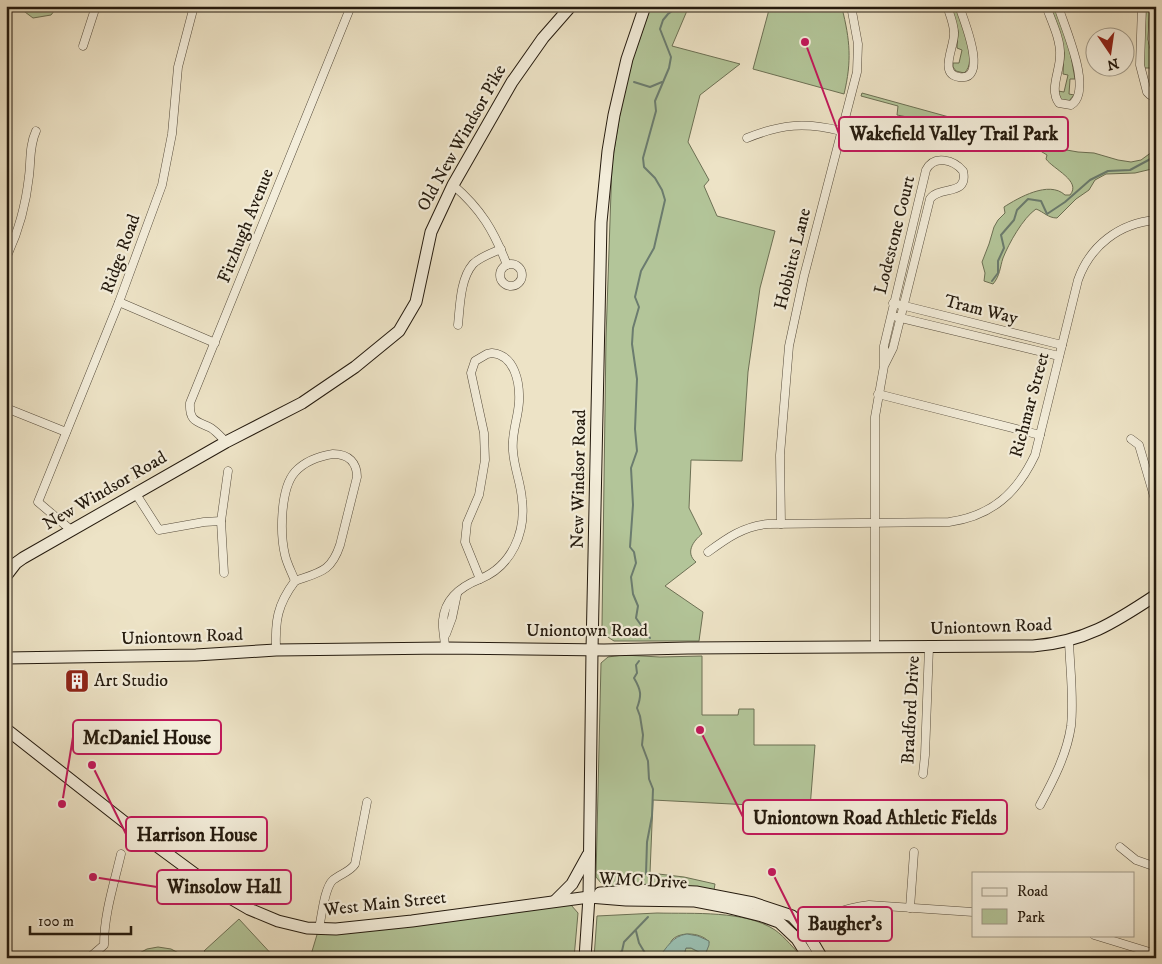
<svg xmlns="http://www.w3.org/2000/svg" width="1162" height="964" viewBox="0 0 1162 964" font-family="'IM FELL DW Pica',serif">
<rect width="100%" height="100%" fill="#ede3c6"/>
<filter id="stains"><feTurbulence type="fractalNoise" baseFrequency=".004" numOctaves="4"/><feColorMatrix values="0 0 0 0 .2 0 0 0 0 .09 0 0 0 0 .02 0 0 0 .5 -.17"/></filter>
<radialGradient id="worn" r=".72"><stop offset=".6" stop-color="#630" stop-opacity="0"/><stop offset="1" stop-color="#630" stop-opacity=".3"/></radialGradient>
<g fill="#b3c599" stroke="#6c7054">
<polygon points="17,6 58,6 51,15 33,18"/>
<path d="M651 6H689L672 46 740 64 700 95 688 142 709 180 704 186 717 216 775 231 760 288 748 372 742 461 691 460 689 508 702 534C693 541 685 553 696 562L665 586 703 612 699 641H614L603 634 602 626 606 338 612 163 623 95 631 64Z"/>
<path d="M770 6H840L842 8C850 40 852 61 844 94L753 69Z"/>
<path d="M951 6H956C960 20 979 62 964 73L956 71 953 67V63H959L962 50 957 48 958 31Z"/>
<polygon points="1050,6 1055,6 1070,51 1075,79 1070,79 1069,94 1074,95 1069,101 1061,100 1059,97 1058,91 1064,92 1068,75 1063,74 1064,53"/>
<path d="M1148 6 1151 9C1149 28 1146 46 1156 64L1151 67 1156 75V92L1152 91 1149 87 1154 85 1150 68H1144L1143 63 1146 9Z"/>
<polygon points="862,93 949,117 951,119 948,123 934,120 933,122 897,115 898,106 861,96"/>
<path d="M1032 140 1055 148 1078 152 1094 153 1118 160 1131 162 1141 160 1156 149V168L1135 173 1106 174 1095 180 1089 190 1076 199 1057 218C1048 218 1044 212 1036 209 1023 218 1009 243 1003 258 1000 267 1000 276 993 284L984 281 985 273 982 262 989 244 994 227 998 220 1005 213 1004 207C1018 198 1049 180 1065 195H1070C1082 181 1053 169 1046 159L1047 155 1029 144Z"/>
<polygon points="623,655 660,657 702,656 702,715 738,715 739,709 754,709 754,745 815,745 810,808 653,800 650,873 684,877 715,884 714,890 610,887 601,883 596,877 601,663 608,657"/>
<polygon points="564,903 571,905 578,913 574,958 310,958 319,928"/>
<path d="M657 913C693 914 745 910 775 930 785 937 794 949 803 958H683L686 948H691L705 955 709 942C702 933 682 931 673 939 670 942 671 943 669 946 666 950 661 954 658 958H594L597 916Z"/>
<polygon points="239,919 275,958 210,958 204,951"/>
<polygon points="158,947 171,949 188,958 130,958 147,949"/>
</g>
<path fill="#9abeb0" stroke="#6b7c6f" d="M687 934 698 936 709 941V945L705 955 691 948H686L683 958H658C667 948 672 936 687 934Z"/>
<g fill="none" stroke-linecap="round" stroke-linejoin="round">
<g stroke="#6b7c6f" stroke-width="2">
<polyline points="634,82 650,87 662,82"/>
<polyline points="992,281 998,273 998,261 1004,248 1001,235 1014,220 1017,210 1028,199 1041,201 1047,214 1065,202 1090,180 1108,171 1130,170 1156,156"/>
<polyline points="650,638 636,618 638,606 633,594 631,577 636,563 634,552 630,547 633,505 631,468 637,451 635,429 637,379 632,344 633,328 639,307 635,297 641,271 654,248 665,200 662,190 655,178 644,167 643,158 656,111 655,101 669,68 671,57 660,29 663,20 668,14 679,6"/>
<path d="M639 661 636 665 637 673 634 678C641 690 642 695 637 708L640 716 643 735 642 745 648 761 649 779 653 789 652 816 647 842 646 874"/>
<polyline points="636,931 639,943 648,958"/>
<polyline points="613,958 622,951 624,942 648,917"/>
</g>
<defs>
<g id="street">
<polyline points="359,6 367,6"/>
<path d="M947 6C950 15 954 24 954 33 955 46 938 74 959 77 990 82 963 18 959 6"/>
<path d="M1046 6C1052 22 1061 40 1060 56 1060 71 1049 90 1059 103L1071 105C1094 91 1064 26 1058 6"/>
<polyline points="1142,6 1140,65 1147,92 1150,95 1156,96"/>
<polyline points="1154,6 1152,39 1156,55"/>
<polyline points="83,46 96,6"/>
<path d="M747 138C782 124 805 122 841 131"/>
<path d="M453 185C481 209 494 231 507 265"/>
<path d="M6 258C18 233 26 204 29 176 31 161 29 146 36 131"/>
<circle cx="511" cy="275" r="11"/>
<polyline points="119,302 215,343"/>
<polyline points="893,303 1062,345"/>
<polyline points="897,317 1059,356"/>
<path d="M458 325C460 306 460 279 473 264 480 257 492 253 501 249"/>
<path d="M492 353C515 355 520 383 519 402 518 419 511 434 513 451 514 468 521 483 522 500 526 532 512 566 480 579L465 542 467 523 479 495 485 460 484 433 471 373 475 361 487 354Z"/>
<polyline points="878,394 1040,435"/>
<polyline points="6,408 66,432"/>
<polyline points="1131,439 1139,445 1156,503"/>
<path d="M226 442C221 437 217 432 211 428 197 421 189 422 190 403L351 6"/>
<path d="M333 454C349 454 357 463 357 477L340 545C331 572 320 572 295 581 292 573 287 564 285 555 280 534 280 489 295 472 305 461 320 456 333 454Z"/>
<polyline points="136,494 159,530 204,522 221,521"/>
<polyline points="781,524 780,455 789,346 804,276 857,72 858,44 851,6"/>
<polyline points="71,530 38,502 119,302 162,185 172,134 178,67 194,6"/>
<path d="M708 552C727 538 744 526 768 524L949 522C992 516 1017 493 1035 455L1078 280C1090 246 1119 223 1156 220"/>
<polyline points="224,573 221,521 228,471"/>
<polyline points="446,634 452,618 457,594"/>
<path d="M875 647V417L884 366V346L926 170C934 154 954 160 963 171 969 197 939 185 930 199L893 348 884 366"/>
<path d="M445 648C445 639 442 629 443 620 445 598 462 586 480 579"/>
<path d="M276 650C275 621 277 605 295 581"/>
<polyline points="923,774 925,755 929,647"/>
<path d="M1040 805C1053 781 1067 754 1071 726 1074 699 1070 669 1069 641"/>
<polyline points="1120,847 1136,860 1156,867"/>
<polyline points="910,908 914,852"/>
<path d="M319 928C322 916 324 888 333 880 340 874 350 872 355 864L367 802"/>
<path d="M804 933C824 916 843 908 869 905L973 912"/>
<polyline points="1094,935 1156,954"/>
<path d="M89 958 104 945C104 914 114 884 121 854"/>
</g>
<g id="secondary">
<polyline points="6,576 16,563 23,558 226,442 302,403 355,367 399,331 416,302 431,232 453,185 512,82 543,38 571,6"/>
<path d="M6 658 196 655 276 650 445 648 604 650 688 648 1033 646C1084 642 1114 623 1156 595"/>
<polyline points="6,729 127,824 218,891 249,909 278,921 307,928 336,929 412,921 589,897 626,900 695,901 726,907 762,916 779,922 797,939 809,958"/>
<polyline points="600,893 653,890 696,892 753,903 792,916 806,931 822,958"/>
<polyline points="555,901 572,884 588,855"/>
<polyline points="585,958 589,897 592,650 601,222 608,151 614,115 627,59 645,6"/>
</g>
</defs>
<use href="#street" stroke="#564c3c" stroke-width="9"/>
<use href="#secondary" stroke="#241a0e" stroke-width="13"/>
<use href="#street" stroke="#f3edda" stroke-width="8"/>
<use href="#secondary" stroke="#f3edda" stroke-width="11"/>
</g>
<defs>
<symbol id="building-square" viewBox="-11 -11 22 22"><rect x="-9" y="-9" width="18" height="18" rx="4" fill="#8f2418" stroke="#f3edda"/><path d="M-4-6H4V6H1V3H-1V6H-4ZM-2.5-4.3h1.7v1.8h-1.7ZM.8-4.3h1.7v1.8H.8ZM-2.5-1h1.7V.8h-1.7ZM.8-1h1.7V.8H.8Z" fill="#fff"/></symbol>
</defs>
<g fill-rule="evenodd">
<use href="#building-square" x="63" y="667" width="28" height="28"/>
</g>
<g text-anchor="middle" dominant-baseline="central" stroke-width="4.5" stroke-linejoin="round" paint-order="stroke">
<g font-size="18" fill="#241a0e" stroke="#f3edda">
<text transform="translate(462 138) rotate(-61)">Old New Windsor Pike</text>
<text transform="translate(246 226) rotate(-68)">Fitzhugh Avenue</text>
<text transform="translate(895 235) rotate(-76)">Lodestone Court</text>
<text transform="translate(121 254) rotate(-70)">Ridge Road</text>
<text transform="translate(793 259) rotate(-76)">Hobbitts Lane</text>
<text transform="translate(981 310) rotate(14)">Tram Way</text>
<text transform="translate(1030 405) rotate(-75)">Richmar Street</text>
<text transform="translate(579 479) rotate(-89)">New Windsor Road</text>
<text transform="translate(105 491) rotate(-30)">New Windsor Road</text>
<text transform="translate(991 627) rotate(-2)">Uniontown Road</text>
<text x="587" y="631">Uniontown Road</text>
<text transform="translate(182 637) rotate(-2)">Uniontown Road</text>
<text transform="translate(911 710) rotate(-87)">Bradford Drive</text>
<text transform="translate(643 881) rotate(3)">WMC Drive</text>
<text transform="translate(385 904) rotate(-6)">West Main Street</text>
</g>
<g font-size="18" fill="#241a0e" stroke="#f3edda" text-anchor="start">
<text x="94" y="681">Art Studio</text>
</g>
</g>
<path fill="none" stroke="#c2185b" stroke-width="2" d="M805 42L839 134M62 804L73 737M700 730L743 817M92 765L126 834M93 877L157 887M772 872L798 924"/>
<g fill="#c2185b" stroke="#f3edda" stroke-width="2">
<circle cx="805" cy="42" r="5"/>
<circle cx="62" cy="804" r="5"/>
<circle cx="700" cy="730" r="5"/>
<circle cx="92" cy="765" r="5"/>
<circle cx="93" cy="877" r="5"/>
<circle cx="772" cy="872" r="5"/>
</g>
<g fill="#f3edda" stroke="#c2185b" stroke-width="2">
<rect x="839" y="117" width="229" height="34" rx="5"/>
<rect x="73" y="720" width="148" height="34" rx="5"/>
<rect x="743" y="800" width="264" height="34" rx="5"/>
<rect x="126" y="817" width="141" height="34" rx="5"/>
<rect x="157" y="870" width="134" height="34" rx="5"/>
<rect x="798" y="907" width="94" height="34" rx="5"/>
</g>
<g font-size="19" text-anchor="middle" font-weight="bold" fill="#241a0e">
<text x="954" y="140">Wakefield Valley Trail Park</text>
<text x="147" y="744">McDaniel House</text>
<text x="875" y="824">Uniontown Road Athletic Fields</text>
<text x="197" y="841">Harrison House</text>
<text x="224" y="893">Winsolow Hall</text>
<text x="845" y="930">Baugher's</text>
</g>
<rect width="1162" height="964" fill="none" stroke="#ede3c6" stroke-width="25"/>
<rect x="8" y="8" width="1147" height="949" fill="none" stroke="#241a0e" stroke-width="2.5"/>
<rect x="12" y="12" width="1137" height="939" fill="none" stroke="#241a0e"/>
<rect x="972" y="872" width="162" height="65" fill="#f3edda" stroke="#a09988"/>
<rect x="982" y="888" width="25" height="8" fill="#f3edda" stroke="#a09988"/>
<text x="1017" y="896" font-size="15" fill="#241a0e">Road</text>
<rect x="982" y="909" width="25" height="15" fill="#b3c599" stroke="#a09988"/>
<text x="1017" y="922" font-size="15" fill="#241a0e">Park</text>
<g transform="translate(1110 52) rotate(167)"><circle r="24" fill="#f3edda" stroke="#a09988"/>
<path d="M0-4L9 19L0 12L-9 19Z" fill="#8f2418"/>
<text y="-8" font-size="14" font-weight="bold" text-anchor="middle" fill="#241a0e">N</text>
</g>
<path d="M30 926v8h101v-8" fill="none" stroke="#241a0e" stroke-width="2.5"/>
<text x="38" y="926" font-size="15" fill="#241a0e" stroke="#f3edda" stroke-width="4" paint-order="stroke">100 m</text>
<rect width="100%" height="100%" filter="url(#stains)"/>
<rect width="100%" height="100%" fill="url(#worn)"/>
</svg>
